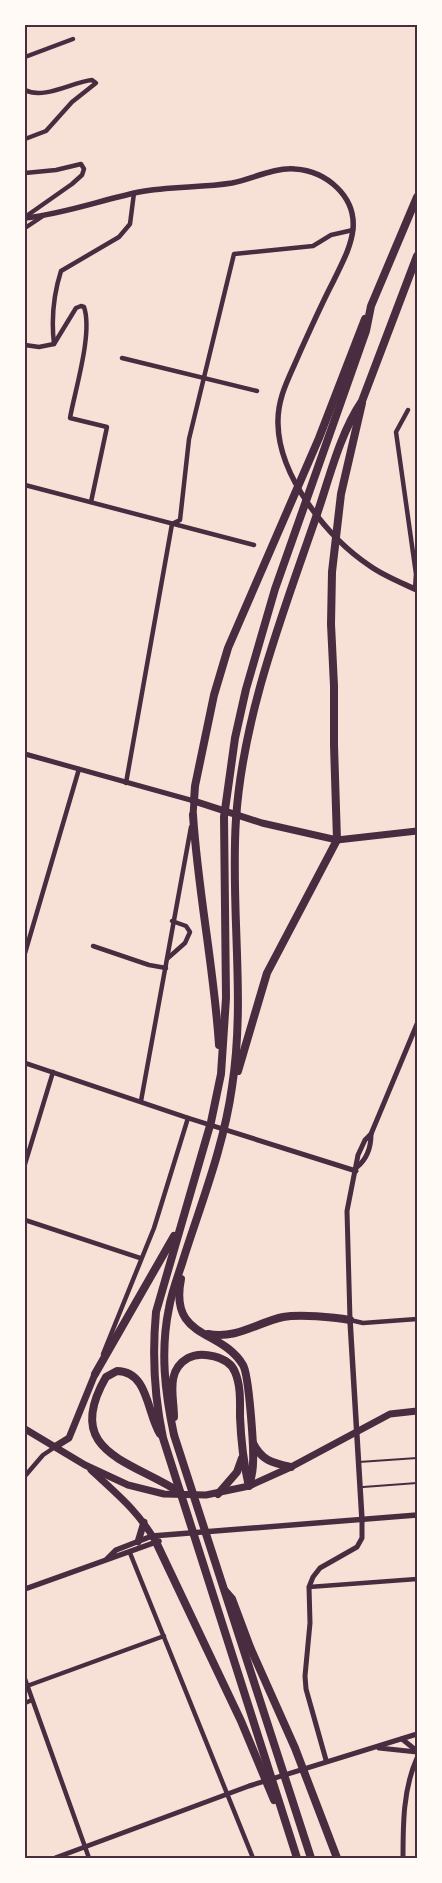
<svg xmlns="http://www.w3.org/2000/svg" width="442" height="1883" viewBox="0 0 442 1883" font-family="'Work Sans',sans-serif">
<rect width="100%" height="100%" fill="#f7e1d7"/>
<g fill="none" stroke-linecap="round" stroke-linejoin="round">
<g stroke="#4a2c40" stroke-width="2">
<polyline points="359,1462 417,1458"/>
<polyline points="363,1487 417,1483"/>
</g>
<g stroke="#4a2c40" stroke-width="4.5">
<polyline points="25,57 73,39"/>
<path d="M25 90C44 100 72 82 92 80L96 83 72 102 46 131 25 139"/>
<polyline points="25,173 56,170 81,164 84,169 82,175 72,184 25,217"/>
<polyline points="25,228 43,216"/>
<path d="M54 344C51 318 53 296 61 271L119 237 130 224 134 193"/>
<path d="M25 345 39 347 54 344 76 308 81 306 84 307C93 333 75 390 70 418L107 427 91 502"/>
<polyline points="122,358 257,391"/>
<polyline points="408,410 396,432 416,574 415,589"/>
<polyline points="25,485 254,545"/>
<polyline points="126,783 172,524 180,520 189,439 234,254 313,246 331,235 353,230"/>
<polyline points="93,946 149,965 166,968"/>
<polyline points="25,953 79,769"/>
<polyline points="168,958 185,943 190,932 186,926 172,921"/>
<polyline points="141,1101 191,827"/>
<polyline points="25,1164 53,1072"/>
<polyline points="25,1220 140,1258"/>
<polyline points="350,1320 363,1323 417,1319"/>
<polyline points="103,1354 154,1228 188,1118"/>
<polyline points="25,1476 43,1455 55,1447"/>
<polyline points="130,1553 253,1858"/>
<polyline points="309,1587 417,1579"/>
<polyline points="25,1679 89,1858"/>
<polyline points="27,1686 164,1636"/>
<polyline points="25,1703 32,1700"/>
</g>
<g stroke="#4a2c40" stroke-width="5">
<polyline points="25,754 194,801"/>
<polyline points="25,1063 188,1118 356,1171"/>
<path d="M357 1167C367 1159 371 1146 371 1134L417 1024"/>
<polyline points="350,1320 347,1211 358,1155 365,1140 371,1134"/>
<polyline points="402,1739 417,1751"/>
<polyline points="379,1748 417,1752"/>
<polyline points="326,1760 306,1689 305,1676 310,1623 309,1587 313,1577 320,1568 357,1547 362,1538 362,1520"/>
<polyline points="55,1858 249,1786 417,1734"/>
<path d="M403 1858C403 1825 403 1789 417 1758"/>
</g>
<g stroke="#4a2c40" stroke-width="5.5">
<path d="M25 218C64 214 101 200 139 192 170 186 201 188 232 183 252 179 275 167 295 169 326 171 356 196 353 229 351 248 341 265 333 282 321 305 311 328 300 352 290 376 277 397 278 424 279 477 328 538 370 566 384 576 402 583 417 590"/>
<polyline points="350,1320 362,1520"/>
<polyline points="107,1559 116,1550 152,1536 417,1515"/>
<polyline points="25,1589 159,1541"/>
</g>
<g stroke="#4a2c40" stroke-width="7">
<polyline points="193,815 194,801 262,823 337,840 417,831"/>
<polyline points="25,1429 85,1465 128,1485 164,1494 206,1495 249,1486 291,1467 390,1414 417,1411"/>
<polyline points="56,1446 69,1438 95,1374"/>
<path d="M91 1470C117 1494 138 1511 156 1542"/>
<polyline points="138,1542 144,1522"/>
</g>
<g stroke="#4a2c40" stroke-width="8">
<polyline points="194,801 195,786 214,695 228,648 319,438 365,319"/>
<path d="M193 815C198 892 214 968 219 1045"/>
<polyline points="238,1071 267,973 337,840 334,745 334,686 331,624 332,572 341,494 362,403"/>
<path d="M181 1279C169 1340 221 1328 243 1365 249 1375 254 1448 253 1463 253 1471 251 1479 249 1486"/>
<path d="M208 1334C238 1339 256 1323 283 1317 300 1314 333 1317 350 1320"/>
<polyline points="95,1374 174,1236"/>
<path d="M174 1417C174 1397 165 1371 188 1358 201 1351 229 1356 235 1372 241 1386 240 1402 240 1417 241 1440 243 1460 248 1482"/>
<path d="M160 1434C147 1413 148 1371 117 1371L106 1377C62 1453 131 1460 181 1493"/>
<path d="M253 1443C262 1461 273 1463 291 1467"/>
<polyline points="218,1494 237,1472 242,1458"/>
<polyline points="156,1542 241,1721 274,1800"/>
<polyline points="225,1591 232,1599 250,1647 295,1748 337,1858"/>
<path d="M297 1858 163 1438C154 1395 152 1355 156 1312L211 1122 221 1074 226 998 224 817 235 738 246 689 275 589 366 331 371 306 417 197"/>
<path d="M311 1858 174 1435C165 1393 160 1351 169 1308 172 1290 179 1274 184 1257 202 1201 224 1145 232 1087 246 998 230 908 236 819 243 716 282 616 315 520 329 480 339 435 362 401L417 256"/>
</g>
</g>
<rect width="442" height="1883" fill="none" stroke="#fffaf5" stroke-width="52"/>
<rect x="26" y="26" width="390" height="1831" fill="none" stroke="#4a2c40" stroke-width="2"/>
</svg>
